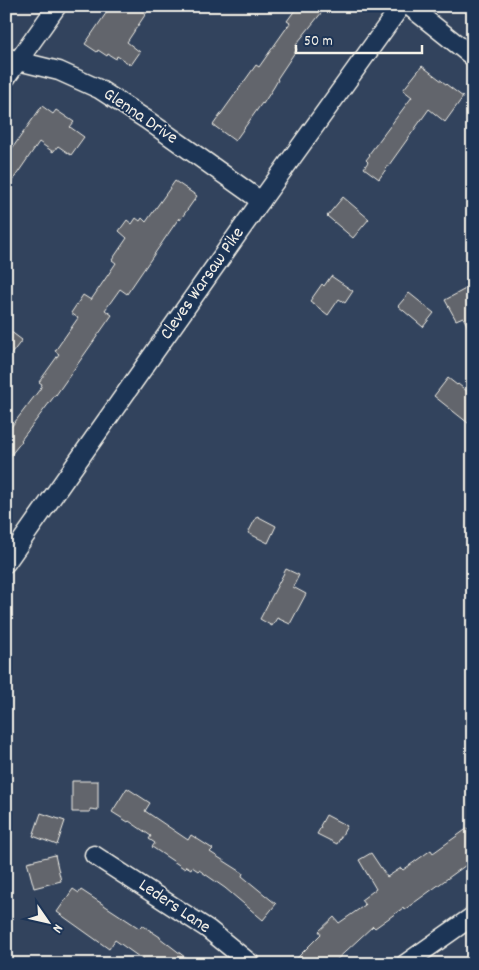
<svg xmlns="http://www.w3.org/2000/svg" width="479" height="970" viewBox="0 0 479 970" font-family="Dekko,sans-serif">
<rect width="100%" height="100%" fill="#32435d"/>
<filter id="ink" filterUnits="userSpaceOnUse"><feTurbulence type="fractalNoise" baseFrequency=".02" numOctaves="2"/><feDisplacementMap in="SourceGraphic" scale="10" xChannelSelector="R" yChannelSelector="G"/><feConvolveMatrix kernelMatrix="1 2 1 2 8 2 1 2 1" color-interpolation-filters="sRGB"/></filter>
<g filter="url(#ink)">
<g fill="#62656c" stroke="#f4f1e8">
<polygon points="111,6 151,6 127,42 140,52 131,65 117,56 116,59 108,54 107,56 98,50 97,52 85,44"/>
<polygon points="298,6 315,6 322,12 298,42 295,48 297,49 277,79 278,80 274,87 263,104 262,103 235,141 213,125 256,65 259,67 290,23 287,21"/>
<polygon points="422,66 463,97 445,122 429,109 379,179 364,168 368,162 366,160 370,155 369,154 412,97 403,90"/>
<polygon points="42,106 53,114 56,110 74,122 70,127 84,137 71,155 58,146 53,152 39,142 6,190 6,157"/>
<polygon points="175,181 197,196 180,220 179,218 127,294 120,289 105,310 112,315 56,395 56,394 21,440 22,441 6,461 6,429 8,431 40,389 42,384 39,382 59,354 55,351 78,318 71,313 83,295 91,300 116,263 112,260 127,238 119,231 127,220 132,224 136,218 140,221 142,218 146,222"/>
<polygon points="343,197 369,219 353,238 327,216"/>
<polygon points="331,276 353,291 345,303 339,299 328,315 310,301 322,284 324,286"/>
<polygon points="473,285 473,337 463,317 456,320 445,300"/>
<polygon points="409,293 434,313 423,327 398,306"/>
<polygon points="6,328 22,340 6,361"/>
<polygon points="448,378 457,385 458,384 473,396 473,427 434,396"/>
<polygon points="257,516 276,526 268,543 248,533"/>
<polygon points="286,569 299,575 293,587 306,594 290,624 277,618 272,626 260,619"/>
<polygon points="72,781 98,781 98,810 90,809 90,812 72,812"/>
<polygon points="127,788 150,803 145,811 188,840 191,835 213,849 210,852 243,873 242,876 276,904 263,920 225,888 199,870 198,871 192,867 191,869 186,866 185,869 152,847 155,843 149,839 151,836 129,821 128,822 112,812"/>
<polygon points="41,813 65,821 57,845 33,836"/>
<polygon points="326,815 347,826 337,844 317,834 321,827 320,826"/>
<polygon points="468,828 473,836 473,860 404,910 403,908 375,928 373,926 332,964 291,964 321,934 319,931 334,917 339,923 365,905 361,900 376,889 359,860 371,853 387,877 401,868 403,870 431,850 433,853"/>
<polygon points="55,855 61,881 34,888 27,862"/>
<polygon points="73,889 79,893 81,890 139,928 142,925 160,937 160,938 194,964 149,964 115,940 109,949 57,912"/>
</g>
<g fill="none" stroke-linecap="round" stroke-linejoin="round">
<defs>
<g id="minor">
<polyline points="409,6 473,57"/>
<polyline points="6,57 18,61 59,71 99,89 147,120 261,201"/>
<polyline points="6,78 57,6"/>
<polyline points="6,563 261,201 401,6"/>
<polyline points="94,855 208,929 251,964"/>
<polyline points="405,964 473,916"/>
</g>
</defs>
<use href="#minor" stroke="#f4f1e8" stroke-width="21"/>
<use href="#minor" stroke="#1d3557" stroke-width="18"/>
</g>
</g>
<g text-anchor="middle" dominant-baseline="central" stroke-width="4" stroke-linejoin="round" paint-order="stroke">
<g font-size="18" fill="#f4f1e8" stroke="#1d3557">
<text transform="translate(140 117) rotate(34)">Glenna Drive</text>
<text transform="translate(203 284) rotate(-55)">Cleves Warsaw Pike</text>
<text transform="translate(174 907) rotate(34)">Leders Lane</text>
</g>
</g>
<rect width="479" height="970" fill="none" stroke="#1d3557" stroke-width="25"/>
<rect x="12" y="12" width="454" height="945" fill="none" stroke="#f4f1e8" stroke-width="2" filter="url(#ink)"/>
<g transform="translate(48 922) rotate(124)" stroke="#1d3557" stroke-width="4" paint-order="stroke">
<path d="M0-4L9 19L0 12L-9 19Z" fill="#f4f1e8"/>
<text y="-8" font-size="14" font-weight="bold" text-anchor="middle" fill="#f4f1e8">N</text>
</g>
<path d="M296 45v8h126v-8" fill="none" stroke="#f4f1e8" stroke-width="2.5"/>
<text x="304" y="45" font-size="15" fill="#f4f1e8" stroke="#1d3557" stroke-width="4" paint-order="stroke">50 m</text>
</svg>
